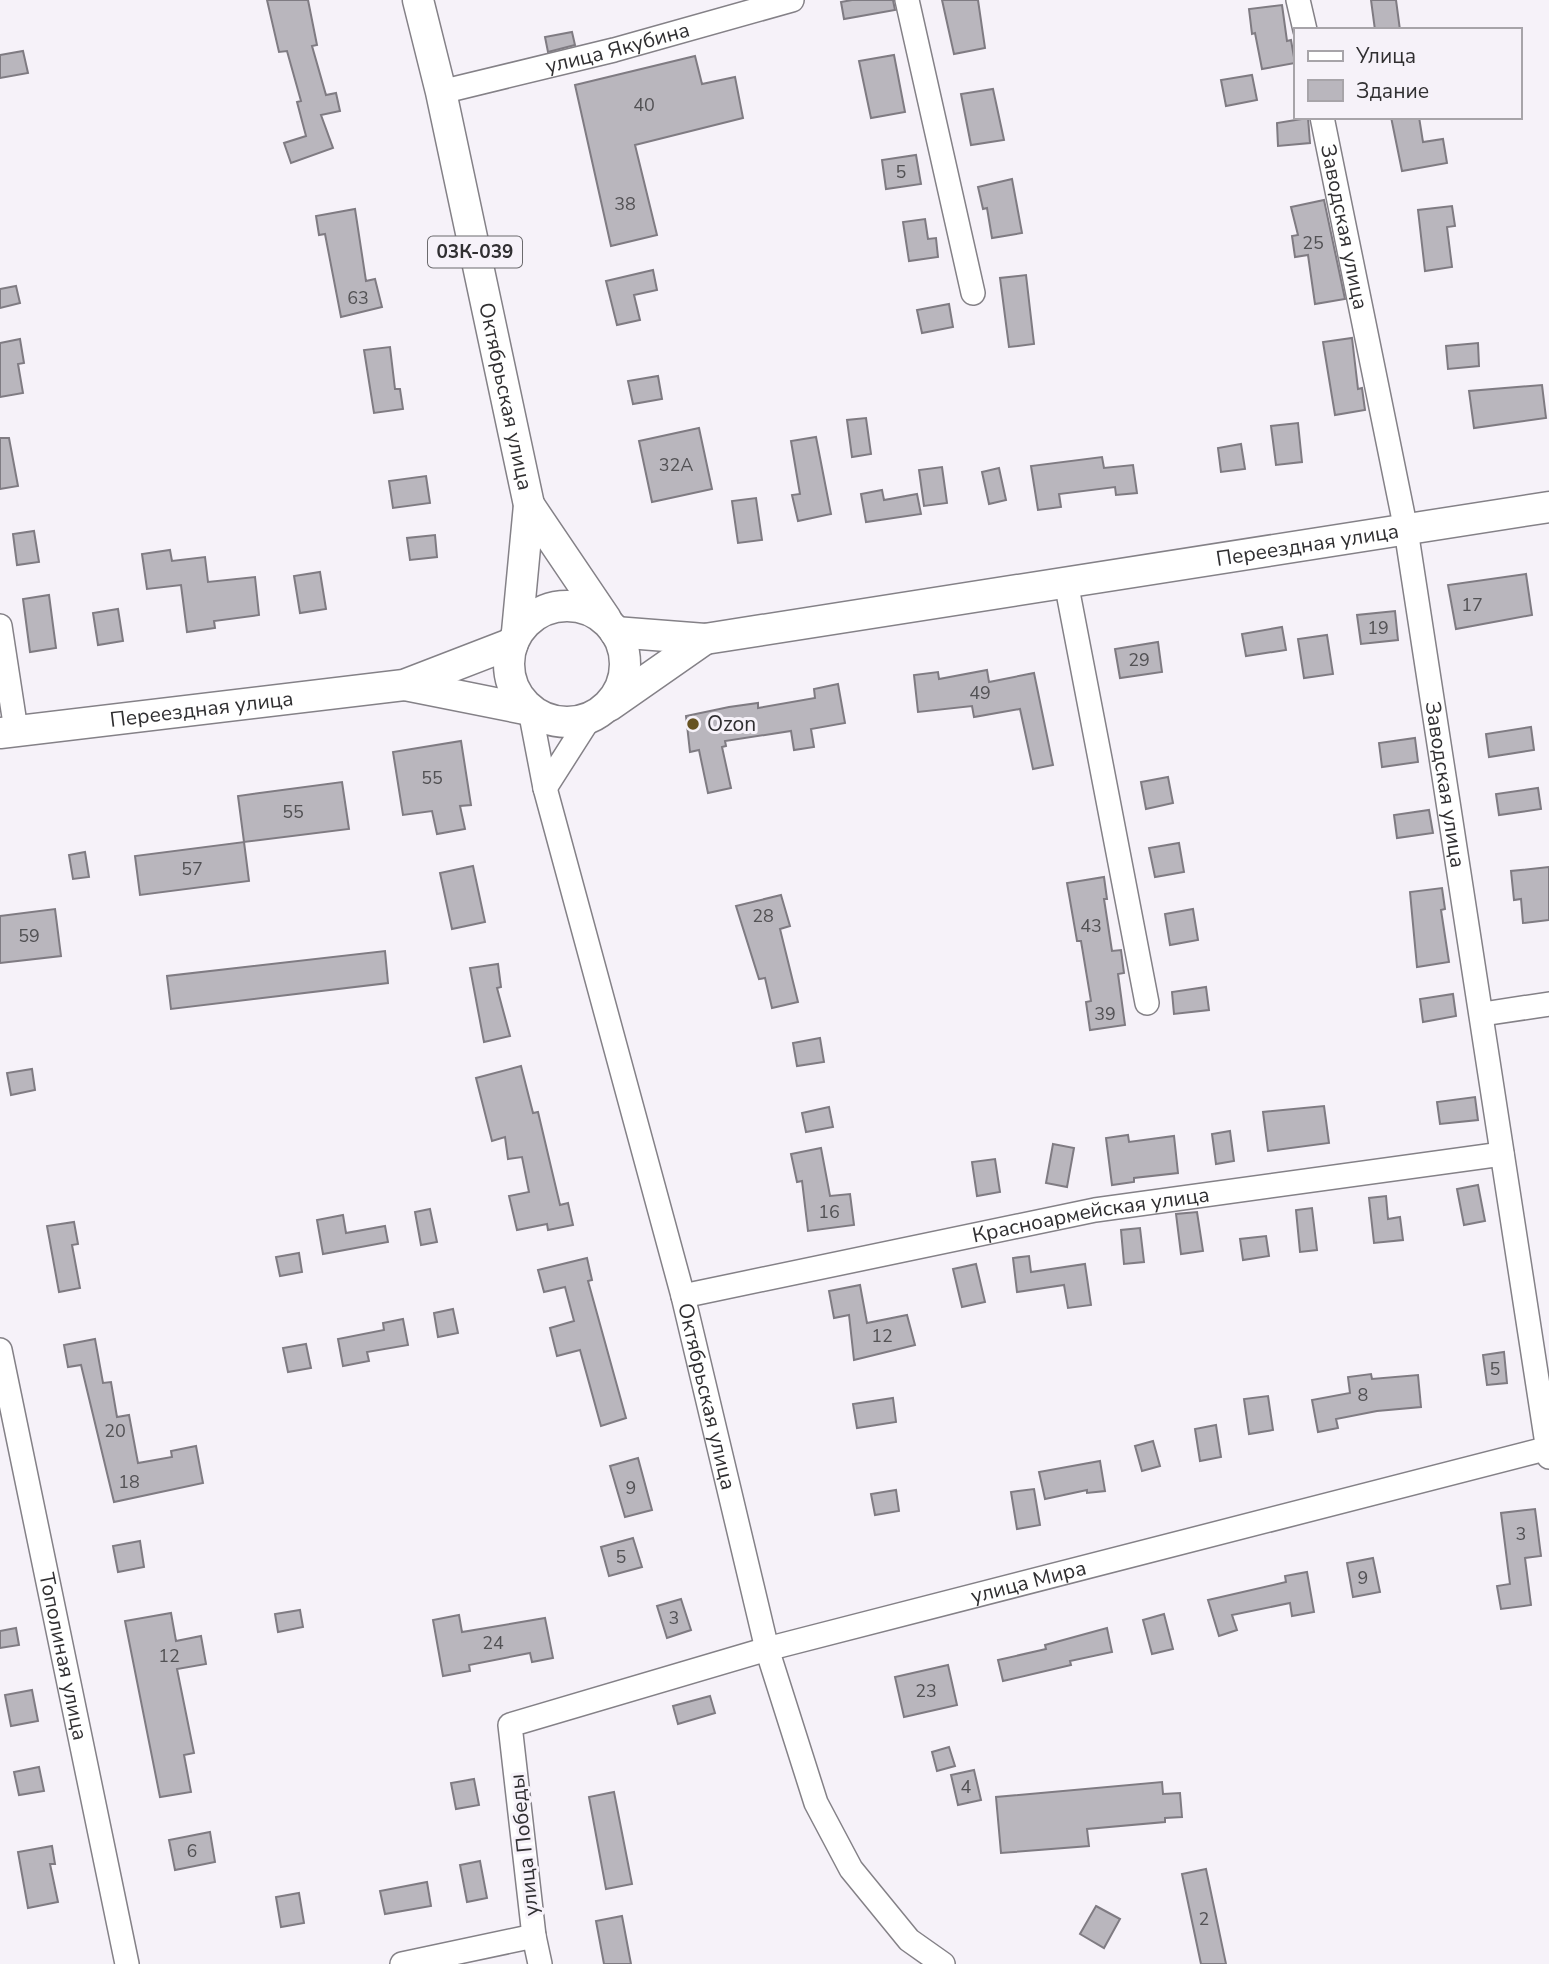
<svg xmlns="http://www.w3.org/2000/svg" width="1549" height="1964" viewBox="0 0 1549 1964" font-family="'Nunito Sans',sans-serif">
<rect width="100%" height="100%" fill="#f6f2f9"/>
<g fill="#b9b6bd" stroke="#7f7b82" stroke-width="2">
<polygon points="267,0 308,0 317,45 312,46 326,95 336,93 340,111 321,115 333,148 291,163 284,143 306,136 297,102 301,101 287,51 279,52"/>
<polygon points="852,0 893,0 895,10 844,19 841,2"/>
<polygon points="942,0 978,0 985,48 954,54"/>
<polygon points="1371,0 1396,0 1400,30 1375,30"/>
<polygon points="1282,5 1287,41 1291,40 1295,63 1262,69 1255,33 1252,34 1249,9"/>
<polygon points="572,32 575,45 548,52 545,37"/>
<polygon points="23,51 28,73 0,78 0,55"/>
<polygon points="894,55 905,112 871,118 859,61"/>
<polygon points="695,56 702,84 735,77 743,118 635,145 657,235 611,246 575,85"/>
<polygon points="1252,75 1257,100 1226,106 1221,80"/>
<polygon points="993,89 1004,140 971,145 961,94"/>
<polygon points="1391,117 1419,117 1423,142 1443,139 1447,163 1402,171"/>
<polygon points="1308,118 1310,143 1278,146 1277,123"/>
<polygon points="916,155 921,184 886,189 882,160"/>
<polygon points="1012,179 1022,233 992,238 987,208 983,209 978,187"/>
<polygon points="1324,200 1345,299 1315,304 1308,255 1295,257 1292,236 1298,235 1291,207"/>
<polygon points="1452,206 1455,226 1447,227 1452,267 1425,271 1418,210"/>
<polygon points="355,209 366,281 375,279 382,307 341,317 325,234 319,235 316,216"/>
<polygon points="925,219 928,239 936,238 938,257 909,261 903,222"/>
<polygon points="653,270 657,290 634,295 640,320 617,325 606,281"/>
<polygon points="1026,275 1034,344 1009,347 1000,278"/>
<polygon points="16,286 20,303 0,308 0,289"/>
<polygon points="949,304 953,327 922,333 917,310"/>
<polygon points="1352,338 1358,389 1362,388 1365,410 1335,415 1323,342"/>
<polygon points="20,339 24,363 18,364 23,393 0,397 0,343"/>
<polygon points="1478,343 1479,366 1448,369 1446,346"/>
<polygon points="390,347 395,389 400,389 403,409 374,413 364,350"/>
<polygon points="658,376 662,399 633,404 628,381"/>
<polygon points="1542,385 1546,418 1474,428 1469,391"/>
<polygon points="866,418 871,454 852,457 847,420"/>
<polygon points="1298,423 1302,462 1276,465 1271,426"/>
<polygon points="699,428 712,489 652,502 639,441"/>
<polygon points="816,437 831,514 798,521 792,495 800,494 791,441"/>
<polygon points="0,438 9,438 18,486 0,489"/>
<polygon points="1241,444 1245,469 1221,472 1218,448"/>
<polygon points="1102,457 1104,468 1133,465 1137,493 1116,495 1115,487 1059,494 1061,507 1038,510 1031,466"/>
<polygon points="942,467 947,503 924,506 919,470"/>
<polygon points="999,468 1006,500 989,504 982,472"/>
<polygon points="426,476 430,503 393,508 389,481"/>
<polygon points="882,490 884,500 917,494 921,514 866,522 861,494"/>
<polygon points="756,498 762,540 738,543 732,501"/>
<polygon points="34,531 39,562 17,565 13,534"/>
<polygon points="435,535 437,557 410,560 407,538"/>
<polygon points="170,550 172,561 205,557 208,582 255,577 259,615 214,621 215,628 187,632 181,585 147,589 142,554"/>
<polygon points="320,572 326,609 300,613 294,576"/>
<polygon points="1526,574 1532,615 1456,629 1448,585"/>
<polygon points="49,595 56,648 30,652 23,599"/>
<polygon points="118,609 123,641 98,645 93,613"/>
<polygon points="1395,611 1398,640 1361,644 1357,615"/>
<polygon points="1282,627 1286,650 1246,656 1242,634"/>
<polygon points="1327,635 1333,674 1304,678 1298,639"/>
<polygon points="1158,642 1162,672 1120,678 1115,649"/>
<polygon points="987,670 989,682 1034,673 1053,765 1033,769 1020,709 974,717 972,706 918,712 914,675 938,672 939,679"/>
<polygon points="838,684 845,723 811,729 814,747 794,750 791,731 725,741 726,746 722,747 731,788 708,793 699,750 690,752 686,716 729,707 758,703 758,708 815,698 814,689"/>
<polygon points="1531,727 1534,750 1489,757 1486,734"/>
<polygon points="1415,738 1418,762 1382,767 1379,743"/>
<polygon points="461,741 471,805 460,806 465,829 437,834 432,811 403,815 393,752"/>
<polygon points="1168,777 1173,803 1146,809 1141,782"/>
<polygon points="342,782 349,829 244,842 238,796"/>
<polygon points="1538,788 1541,809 1499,815 1496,794"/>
<polygon points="1429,810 1433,833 1397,838 1394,815"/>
<polygon points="244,842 249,881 140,895 135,856"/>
<polygon points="1179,843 1184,872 1155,877 1149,848"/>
<polygon points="85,852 89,877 73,879 69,855"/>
<polygon points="473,866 485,922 452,929 440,873"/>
<polygon points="1549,867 1549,920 1523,923 1521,899 1514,900 1511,871"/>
<polygon points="1104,877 1107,899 1104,899 1112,951 1121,950 1124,973 1118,974 1125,1025 1090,1030 1086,1002 1091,1001 1081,941 1077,941 1067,883"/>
<polygon points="1442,888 1445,909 1441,910 1449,962 1417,967 1410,892"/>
<polygon points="781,895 790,926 780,929 798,1002 772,1008 765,978 759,979 736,906"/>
<polygon points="55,909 61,956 0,963 0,916"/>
<polygon points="1193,909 1198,940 1170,945 1165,914"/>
<polygon points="385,951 388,983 171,1009 167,976"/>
<polygon points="498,964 501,987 497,988 510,1036 484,1042 470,968"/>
<polygon points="1206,987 1209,1010 1174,1014 1172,992"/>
<polygon points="1453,994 1456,1016 1423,1022 1420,999"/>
<polygon points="820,1038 824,1062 797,1066 793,1043"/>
<polygon points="521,1066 533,1113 538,1112 560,1205 568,1203 573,1225 548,1230 547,1224 517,1230 509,1196 529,1192 522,1157 508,1159 505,1137 492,1141 476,1078"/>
<polygon points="32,1069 35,1090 11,1095 7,1073"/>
<polygon points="1475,1097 1478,1120 1440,1124 1437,1102"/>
<polygon points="1324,1106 1329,1143 1268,1151 1263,1112"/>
<polygon points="829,1107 833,1127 806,1132 802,1113"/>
<polygon points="1230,1131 1234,1161 1216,1164 1212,1134"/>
<polygon points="1128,1135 1129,1142 1174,1136 1178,1173 1134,1178 1134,1182 1112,1185 1106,1138"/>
<polygon points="1053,1144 1074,1148 1067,1187 1046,1183"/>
<polygon points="821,1148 830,1196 850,1194 854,1225 808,1231 802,1181 797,1182 791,1154"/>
<polygon points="995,1159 1000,1192 977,1196 972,1162"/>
<polygon points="1478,1185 1485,1221 1464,1225 1457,1189"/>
<polygon points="1386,1196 1388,1219 1400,1217 1403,1240 1374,1243 1369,1198"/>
<polygon points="1312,1208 1317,1250 1300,1252 1296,1210"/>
<polygon points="430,1209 437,1242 421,1245 415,1212"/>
<polygon points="1197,1212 1203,1251 1181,1254 1176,1214"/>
<polygon points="343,1215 346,1233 385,1226 388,1242 323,1254 317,1220"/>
<polygon points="74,1222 78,1244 72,1245 80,1288 59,1292 47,1226"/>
<polygon points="1140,1228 1144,1262 1124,1264 1121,1230"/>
<polygon points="1266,1236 1269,1256 1243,1260 1240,1239"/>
<polygon points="299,1253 302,1272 280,1276 276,1257"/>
<polygon points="1029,1256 1031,1272 1085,1264 1091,1305 1068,1308 1064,1285 1017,1292 1013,1258"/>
<polygon points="587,1258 592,1280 588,1281 626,1418 601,1426 580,1350 557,1356 550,1328 574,1321 565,1287 544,1292 538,1270"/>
<polygon points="976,1264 985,1302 962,1307 953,1269"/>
<polygon points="860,1285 867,1323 907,1315 915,1345 854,1360 849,1315 834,1318 829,1291"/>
<polygon points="453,1309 458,1333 438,1337 434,1313"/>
<polygon points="403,1319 408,1345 367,1352 369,1361 343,1366 338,1339 384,1330 383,1323"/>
<polygon points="95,1339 103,1383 111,1382 117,1417 129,1415 138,1463 172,1457 171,1451 196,1446 203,1483 114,1502 81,1365 68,1367 64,1345"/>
<polygon points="306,1344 311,1368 288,1372 283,1348"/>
<polygon points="1504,1352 1507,1383 1487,1385 1483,1355"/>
<polygon points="1371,1374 1372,1379 1418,1375 1421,1407 1377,1411 1336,1419 1338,1428 1318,1432 1312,1400 1350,1393 1348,1377"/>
<polygon points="1268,1396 1273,1430 1249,1434 1244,1399"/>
<polygon points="893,1398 896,1422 857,1428 853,1404"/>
<polygon points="1216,1425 1221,1457 1200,1461 1195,1429"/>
<polygon points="1153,1441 1160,1466 1142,1471 1135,1446"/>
<polygon points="638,1458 652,1510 625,1517 610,1466"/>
<polygon points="1100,1461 1105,1491 1087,1493 1087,1490 1045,1499 1039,1472"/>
<polygon points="1034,1489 1040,1525 1017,1529 1011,1492"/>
<polygon points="896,1490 899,1511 875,1515 871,1494"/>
<polygon points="1535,1509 1541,1556 1525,1558 1531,1605 1501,1609 1497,1586 1510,1584 1501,1513"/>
<polygon points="633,1538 642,1567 609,1576 601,1547"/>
<polygon points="140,1541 144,1567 118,1572 113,1546"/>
<polygon points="1373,1558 1380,1592 1353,1597 1347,1563"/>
<polygon points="1307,1572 1314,1612 1292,1616 1290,1603 1232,1615 1237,1630 1219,1636 1208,1600 1286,1582 1285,1576"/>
<polygon points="681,1599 691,1630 667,1638 657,1606"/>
<polygon points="300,1610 303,1627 278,1632 275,1614"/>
<polygon points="171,1613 176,1641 201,1636 206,1664 177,1669 194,1753 184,1755 191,1792 160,1797 125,1621"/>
<polygon points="1164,1614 1173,1649 1152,1654 1143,1620"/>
<polygon points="459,1615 462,1632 545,1618 553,1658 532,1662 530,1653 469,1665 470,1671 443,1676 433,1620"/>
<polygon points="16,1628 19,1645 0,1648 0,1631"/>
<polygon points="1107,1628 1112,1652 1070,1661 1071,1665 1003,1681 998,1660 1046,1649 1045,1645"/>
<polygon points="948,1665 957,1705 904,1717 895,1677"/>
<polygon points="32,1690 38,1721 11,1726 5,1695"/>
<polygon points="710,1696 715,1713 678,1724 673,1706"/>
<polygon points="949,1747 955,1766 937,1771 932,1752"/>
<polygon points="39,1767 44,1791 19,1795 14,1772"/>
<polygon points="974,1770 981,1800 958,1805 951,1775"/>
<polygon points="474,1779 479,1805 456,1809 451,1783"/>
<polygon points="1162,1782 1163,1794 1180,1793 1182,1817 1165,1818 1165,1822 1087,1829 1089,1846 1001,1853 996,1797"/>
<polygon points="614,1792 632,1884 606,1889 589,1797"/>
<polygon points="210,1832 215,1862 175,1870 169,1840"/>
<polygon points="52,1846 55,1864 50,1864 58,1902 28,1908 18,1852"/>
<polygon points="480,1861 487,1898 467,1902 460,1865"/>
<polygon points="1206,1869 1226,1964 1201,1964 1182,1874"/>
<polygon points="427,1882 431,1906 385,1914 380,1891"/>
<polygon points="299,1893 304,1923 281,1927 276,1897"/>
<polygon points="1096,1906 1120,1919 1104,1948 1080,1934"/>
<polygon points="622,1916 631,1964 604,1964 596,1921"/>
</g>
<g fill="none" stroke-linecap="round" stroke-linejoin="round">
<defs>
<g id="minor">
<polyline points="907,0 973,293"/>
<polyline points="1298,0 1305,30"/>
<path id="s1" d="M441 92 614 50 792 0"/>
<path id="s2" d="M1322 117 1406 530 1549 1457"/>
<polyline points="1066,582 1147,1003"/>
<polyline points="0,626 16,730"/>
<path id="s3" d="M530 710 545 788 683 1296 767 1649 816 1803 851 1869 909 1940 943 1964"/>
<polyline points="545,788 589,719"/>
<polyline points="1483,1014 1549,1004"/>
<path id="s4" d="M683 1296 1095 1210 1502 1154"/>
<path id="s5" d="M0 1350 127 1964"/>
<polyline points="402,1964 534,1936"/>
<path id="s6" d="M540 1964 534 1936 510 1725 767 1649 1549 1448"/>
</g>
<g id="major">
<path id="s7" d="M418 0 441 92 529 505 517 632"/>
<polyline points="529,505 606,619"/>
<circle cx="567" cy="664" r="58"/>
<path id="s8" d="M615 632 705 639 1549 507"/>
<polyline points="405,685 530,710"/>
<polyline points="609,706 705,639"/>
<path id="s9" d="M0 733 404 685 513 643"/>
</g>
</defs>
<use href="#minor" stroke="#848187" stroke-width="26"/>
<use href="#major" stroke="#848187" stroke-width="33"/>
<use href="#minor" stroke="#fff" stroke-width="23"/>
<use href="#major" stroke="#fff" stroke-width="30"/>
</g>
<circle fill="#675321" stroke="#f6f2f9" stroke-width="2.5" cx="693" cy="724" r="7"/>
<g text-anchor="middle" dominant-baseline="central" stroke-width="6" stroke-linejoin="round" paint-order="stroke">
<g font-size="18" fill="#525154">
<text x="644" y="105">40</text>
<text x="901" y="172">5</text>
<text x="625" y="204">38</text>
<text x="1313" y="243">25</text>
<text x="358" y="298">63</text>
<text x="676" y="465">32А</text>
<text x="1472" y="605">17</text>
<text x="1378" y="628">19</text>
<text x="1139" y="660">29</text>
<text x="980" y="693">49</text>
<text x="432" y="778">55</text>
<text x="293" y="812">55</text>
<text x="192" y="869">57</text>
<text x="763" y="916">28</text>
<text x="1091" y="926">43</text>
<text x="29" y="936">59</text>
<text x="1105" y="1014">39</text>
<text x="829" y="1212">16</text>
<text x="882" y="1336">12</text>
<text x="1495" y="1369">5</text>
<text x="1363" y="1395">8</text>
<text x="115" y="1431">20</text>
<text x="129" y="1482">18</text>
<text x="631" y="1488">9</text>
<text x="1521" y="1534">3</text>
<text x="621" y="1557">5</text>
<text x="1363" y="1578">9</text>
<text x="674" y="1618">3</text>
<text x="493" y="1643">24</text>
<text x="169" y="1656">12</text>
<text x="926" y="1691">23</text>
<text x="966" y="1787">4</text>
<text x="192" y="1851">6</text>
<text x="1204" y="1919">2</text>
</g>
<rect fill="#f6f2f9" stroke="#6b6a6d" stroke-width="2" x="428" y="236.5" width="94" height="31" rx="5"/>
<g font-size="19" font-weight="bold" fill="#302f31">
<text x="475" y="252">03К-039</text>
</g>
<g font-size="21" fill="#302f31" stroke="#f6f2f9">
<text stroke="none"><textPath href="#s1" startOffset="182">улица Якубина</textPath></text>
<text stroke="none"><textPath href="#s2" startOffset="112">Заводская улица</textPath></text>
<text stroke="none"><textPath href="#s7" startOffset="406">Октябрьская улица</textPath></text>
<text stroke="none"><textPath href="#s8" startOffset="700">Переездная улица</textPath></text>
<text stroke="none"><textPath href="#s9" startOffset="203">Переездная улица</textPath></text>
<text stroke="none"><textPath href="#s2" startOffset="679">Заводская улица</textPath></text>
<text stroke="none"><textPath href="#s4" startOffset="416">Красноармейская улица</textPath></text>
<text stroke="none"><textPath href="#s3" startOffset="709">Октябрьская улица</textPath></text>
<text stroke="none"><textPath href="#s6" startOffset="779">улица Мира</textPath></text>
<text stroke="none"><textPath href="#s5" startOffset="313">Тополиная улица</textPath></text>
<text transform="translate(524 1845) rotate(-96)">улица Победы</text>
</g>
<g font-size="21" fill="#302f31" stroke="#f6f2f9" text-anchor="start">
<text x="707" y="724">Ozon</text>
</g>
</g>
<rect x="1294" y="28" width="228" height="91" fill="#f6f2f9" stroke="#a7a4a9" stroke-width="2"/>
<rect x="1308" y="51" width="35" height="10" fill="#ffffff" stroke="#a7a4a9" stroke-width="2"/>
<text x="1356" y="63" font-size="21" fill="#302f31">Улица</text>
<rect x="1308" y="80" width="35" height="21" fill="#b9b6bd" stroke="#a7a4a9" stroke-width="2"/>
<text x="1356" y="98" font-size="21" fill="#302f31">Здание</text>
</svg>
